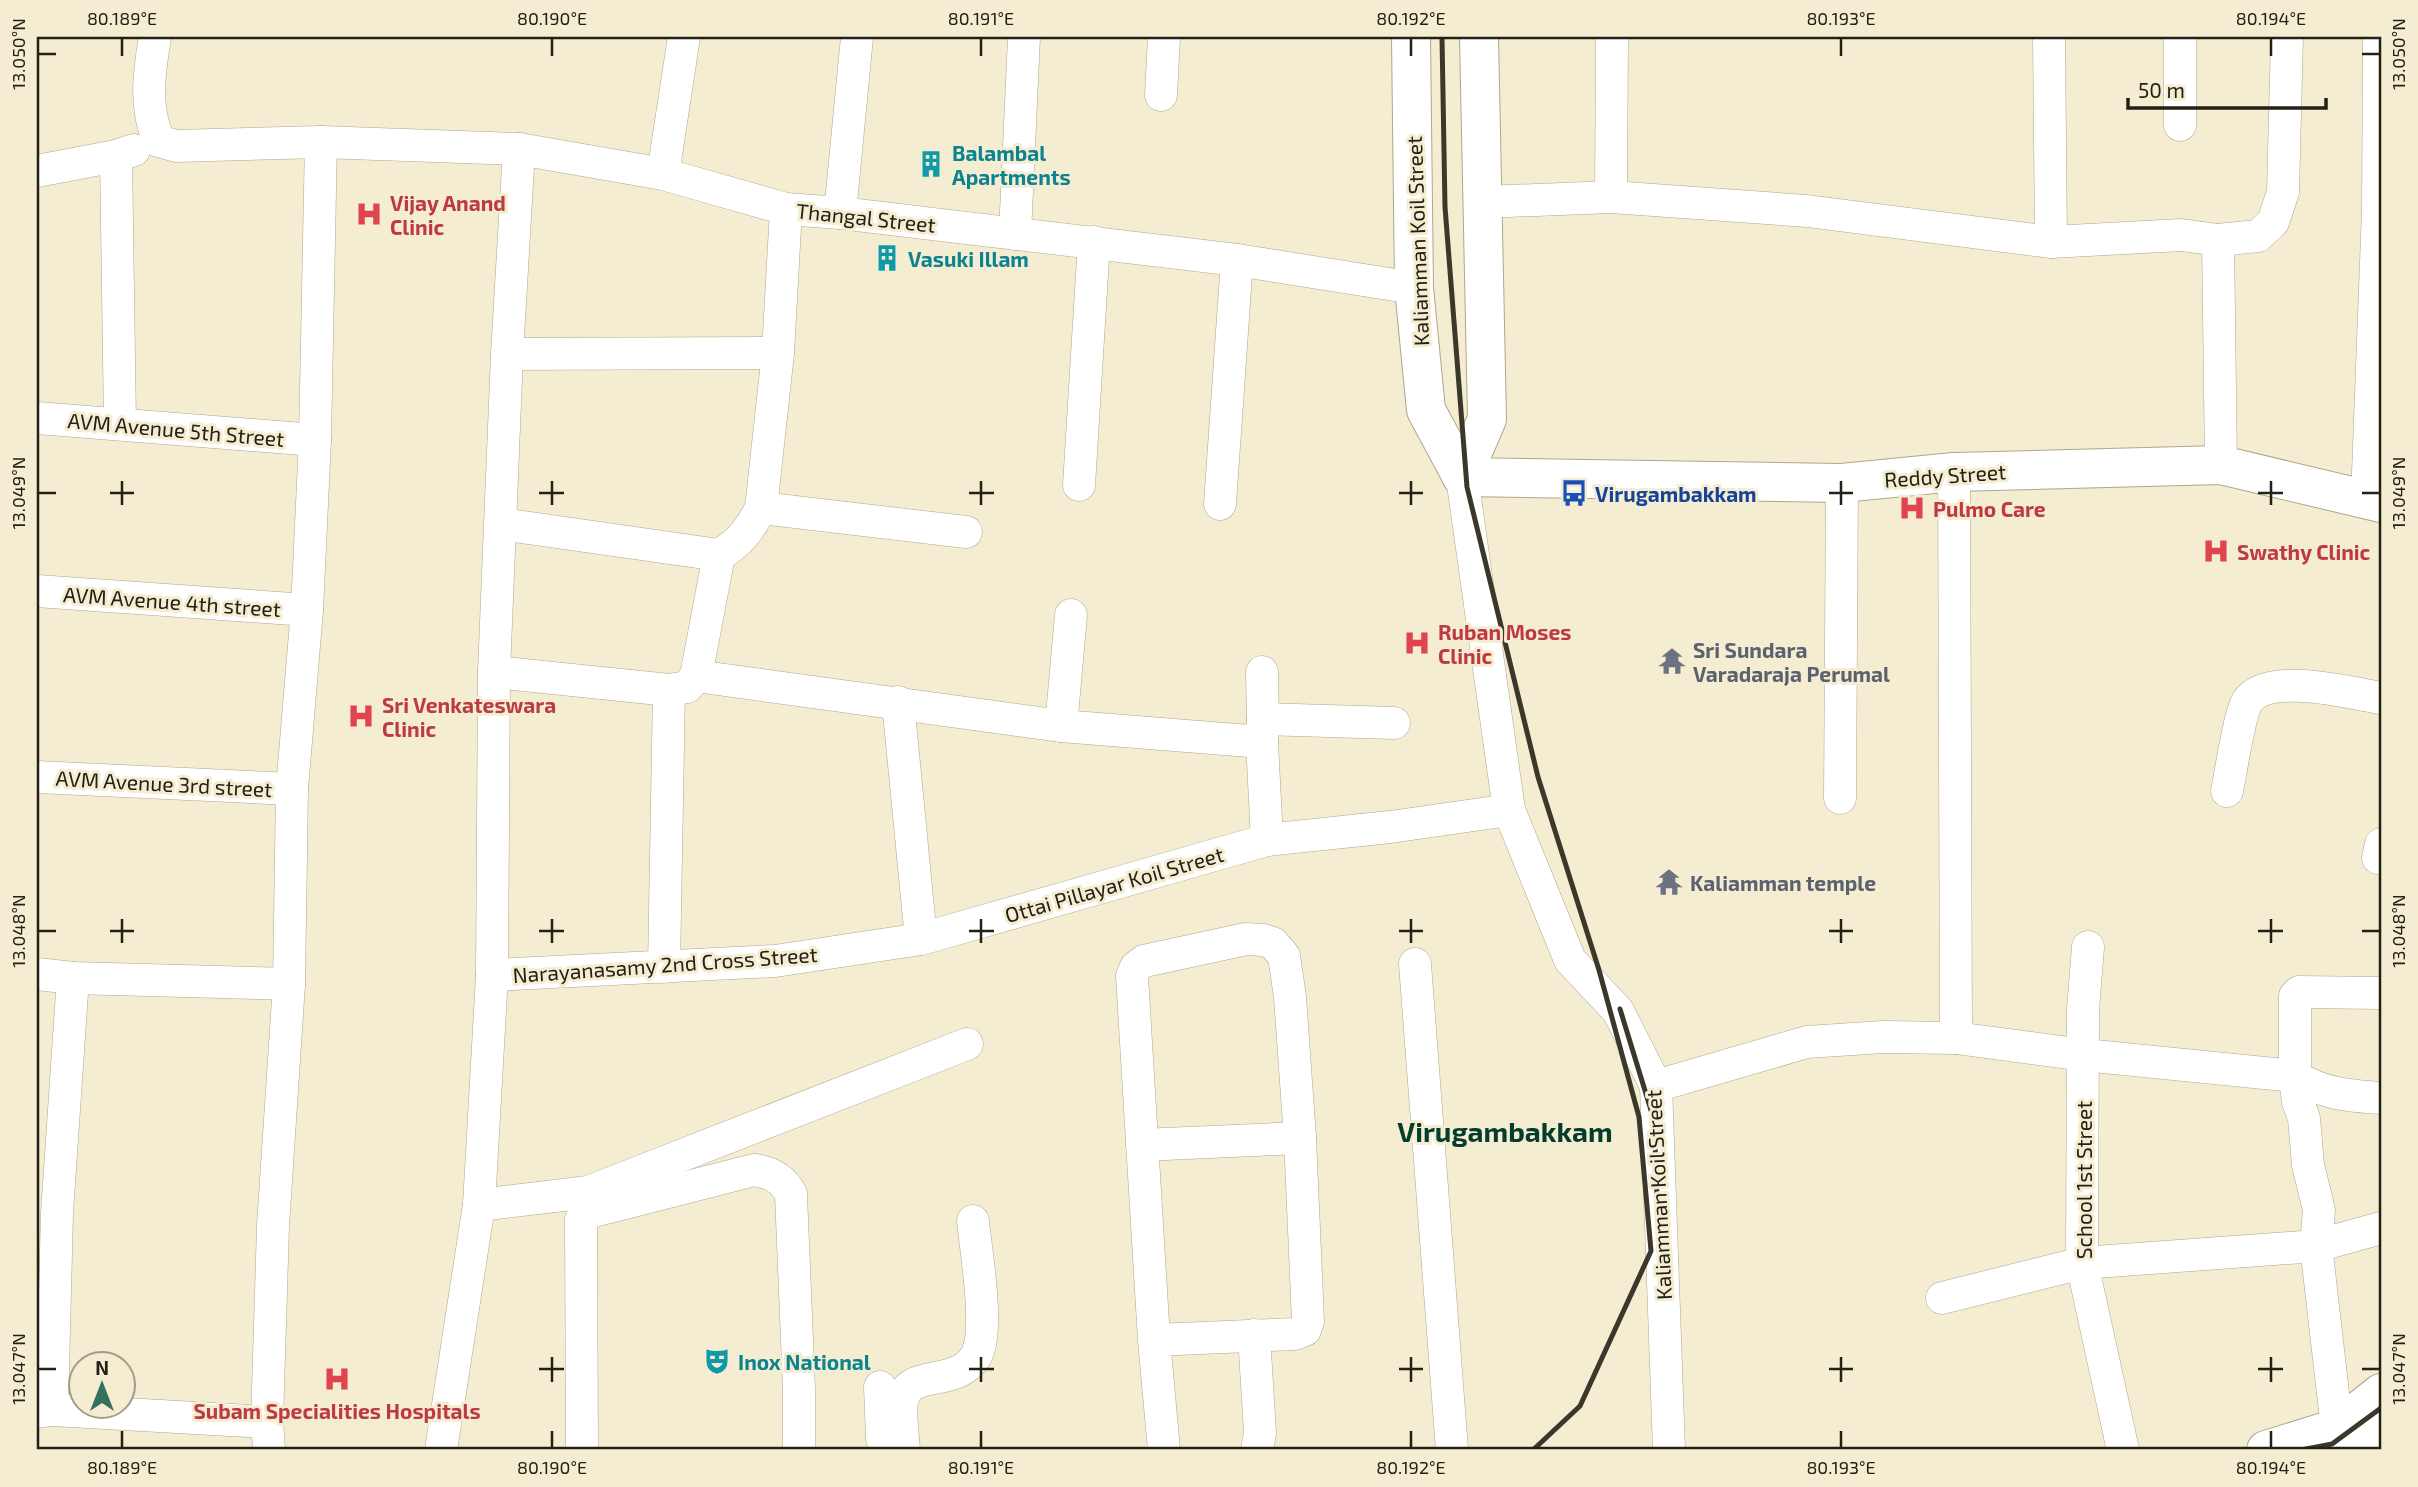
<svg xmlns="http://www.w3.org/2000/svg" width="2418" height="1487" viewBox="0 0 2418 1487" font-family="'Exo 2',sans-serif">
<rect width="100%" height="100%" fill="#f5edd2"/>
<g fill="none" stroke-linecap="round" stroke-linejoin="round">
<defs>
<g id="minor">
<path d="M155 37C149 73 144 107 159 141"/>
<polyline points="2049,37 2051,242"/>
<polyline points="2180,37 2180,125"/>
<polyline points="1161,95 1164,37"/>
<polyline points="159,141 176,146 321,142 519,149 663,174 786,209 840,213 1237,260 1414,288"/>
<polyline points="116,156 120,424"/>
<polyline points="37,171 116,156 134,150"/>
<polyline points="663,174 684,37"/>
<polyline points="1611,197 1612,37"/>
<polyline points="1484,202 1611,197 1807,211 2051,242 2181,235 2218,240 2258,236 2273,222 2283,192 2287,37"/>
<polyline points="840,213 857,37"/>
<polyline points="1015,234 1024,37"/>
<polyline points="2218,240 2221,465"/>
<polyline points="507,354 778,353"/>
<polyline points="37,418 315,440"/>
<polyline points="1954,472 1956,1038"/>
<polyline points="1462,477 1509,810 1570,960 1618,1011 1656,1086 1669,1450"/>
<polyline points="1079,485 1094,242"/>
<polyline points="2367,499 2378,210 2379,37"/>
<polyline points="1220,504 1237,260"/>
<polyline points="761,508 966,532"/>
<polyline points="501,524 719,555"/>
<polyline points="37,591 307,610"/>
<polyline points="494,672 669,690 664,967"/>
<polyline points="1262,672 1263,719 1262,742 1267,840"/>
<polyline points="696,676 1061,726 1262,742"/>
<path d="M669 690 687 687 696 676 719 555C740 543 750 529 761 508L778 353 786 209"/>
<polyline points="898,702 921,939"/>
<polyline points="1263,719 1394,723"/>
<polyline points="1061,726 1071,615"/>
<polyline points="37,777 292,789"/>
<path d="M2227 791C2231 772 2239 716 2247 702 2267 671 2350 693 2381 698"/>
<polyline points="1840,798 1842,483"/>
<polyline points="2378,858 2381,844"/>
<polyline points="2088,947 2083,1010 2082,1263 2123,1450"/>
<polyline points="1415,964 1452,1450"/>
<polyline points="37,974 73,978 289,984"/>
<polyline points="492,975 775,961 921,939 1267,840 1390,827 1509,810"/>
<path d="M1656 1086 1807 1042 1883 1037 1956 1038 2084 1055 2295 1076C2322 1094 2350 1096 2381 1098"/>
<polyline points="1142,1145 1300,1138"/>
<polyline points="479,1205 588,1192 967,1044"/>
<polyline points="1942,1298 2082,1263 2316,1246 2381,1228"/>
<polyline points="1254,1335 1260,1433 1257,1450"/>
<polyline points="1154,1340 1295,1334 1305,1330 1308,1321 1300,1138 1290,997 1284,956 1273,943 1263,940 1246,939 1144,961 1136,967 1132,976 1154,1340 1164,1450"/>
<polyline points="880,1387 882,1438"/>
<polyline points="52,1410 57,1213 73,978"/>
<polyline points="37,1412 52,1410 267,1422"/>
<polyline points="2337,1428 2316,1246 2319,1210 2308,1165 2304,1118 2298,1102 2295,1076 2295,996 2299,992 2381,993"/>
<polyline points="269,1450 267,1422 273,1226 289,984 292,789 307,610 315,440 321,142"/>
<polyline points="441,1450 479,1205 492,975 494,672 507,354 519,149"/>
<path d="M582 1450 581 1220 590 1212 754 1170C771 1172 783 1179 791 1194L799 1389V1450"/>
<path d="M904 1450C903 1435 900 1416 902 1401 908 1367 956 1389 976 1356 990 1331 976 1252 973 1221"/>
</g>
<g id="major">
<polyline points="1411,37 1414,288 1426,410 1462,477"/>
<polyline points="1462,477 1842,483 1954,472 2221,465 2381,503"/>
<polyline points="1462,477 1487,419 1479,37"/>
<polyline points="2266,1450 2337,1428 2381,1393"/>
<polyline points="2355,1450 2381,1435"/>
</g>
</defs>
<use href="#minor" stroke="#aea78d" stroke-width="33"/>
<use href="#major" stroke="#aea78d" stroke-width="40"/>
<use href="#minor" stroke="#fff" stroke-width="32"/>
<use href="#major" stroke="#fff" stroke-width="38"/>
<g stroke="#3b372b" stroke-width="5">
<polyline points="1442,37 1445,207 1467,487 1538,777 1599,970 1639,1117 1651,1251 1580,1406 1533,1450"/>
<polyline points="1620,1009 1654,1120 1658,1221"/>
<polyline points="2301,1450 2332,1444 2381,1408"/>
</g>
</g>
<path fill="none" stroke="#232016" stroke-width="2.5" d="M122 38V56M552 38V56M981 38V56M1411 38V56M1841 38V56M2271 38V56M38 54H56M2362 54H2380M122 481V505M552 481V505M981 481V505M1411 481V505M1841 481V505M2271 481V505M38 493H56M110 493H134M539 493H564M969 493H994M1399 493H1423M1829 493H1853M2258 493H2283M2362 493H2380M122 919V943M552 919V943M981 919V943M1411 919V943M1841 919V943M2271 919V943M38 931H56M110 931H134M539 931H564M969 931H994M1399 931H1423M1829 931H1853M2258 931H2283M2362 931H2380M552 1357V1382M981 1357V1382M1411 1357V1382M1841 1357V1382M2271 1357V1382M38 1369H56M539 1369H564M969 1369H994M1399 1369H1423M1829 1369H1853M2258 1369H2283M2362 1369H2380M122 1431V1448M552 1431V1448M981 1431V1448M1411 1431V1448M1841 1431V1448M2271 1431V1448"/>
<defs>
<symbol id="building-bare" viewBox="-9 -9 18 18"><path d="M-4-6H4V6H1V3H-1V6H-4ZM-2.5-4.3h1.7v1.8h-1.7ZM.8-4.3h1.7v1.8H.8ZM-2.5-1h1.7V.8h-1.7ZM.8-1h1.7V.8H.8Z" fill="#0f9aa8" stroke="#f5edd2" stroke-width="2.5" paint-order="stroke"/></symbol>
<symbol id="hospital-bare" viewBox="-9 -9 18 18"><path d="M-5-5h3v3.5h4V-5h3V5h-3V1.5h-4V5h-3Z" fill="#e0444e" stroke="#f5edd2" stroke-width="2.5" paint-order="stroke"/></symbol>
<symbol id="bus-bare" viewBox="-9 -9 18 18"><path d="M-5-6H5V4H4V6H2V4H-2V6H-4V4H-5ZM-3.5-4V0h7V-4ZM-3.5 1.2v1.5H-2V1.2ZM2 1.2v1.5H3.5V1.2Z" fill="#1a4fb4" stroke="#f5edd2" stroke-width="2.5" paint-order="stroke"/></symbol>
<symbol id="temple-bare" viewBox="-9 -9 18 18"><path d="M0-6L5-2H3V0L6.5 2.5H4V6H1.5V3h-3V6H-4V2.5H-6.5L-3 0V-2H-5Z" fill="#6b7280" stroke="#f5edd2" stroke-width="2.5" paint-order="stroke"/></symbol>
<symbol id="theatre-bare" viewBox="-9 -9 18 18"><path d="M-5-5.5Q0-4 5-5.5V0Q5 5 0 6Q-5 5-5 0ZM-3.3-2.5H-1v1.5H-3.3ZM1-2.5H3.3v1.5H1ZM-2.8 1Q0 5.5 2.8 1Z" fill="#0f9aa8" stroke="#f5edd2" stroke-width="2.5" paint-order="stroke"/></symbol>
</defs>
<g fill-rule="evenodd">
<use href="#building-bare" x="912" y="145" width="38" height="38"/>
<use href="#hospital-bare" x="350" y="195" width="38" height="38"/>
<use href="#building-bare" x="868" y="239" width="38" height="38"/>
<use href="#bus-bare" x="1555" y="474" width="38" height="38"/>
<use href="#hospital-bare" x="1893" y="489" width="38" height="38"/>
<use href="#hospital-bare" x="2197" y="532" width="38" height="38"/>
<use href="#hospital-bare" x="1398" y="624" width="38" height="38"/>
<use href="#temple-bare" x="1653" y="642" width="38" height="38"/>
<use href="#hospital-bare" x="342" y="697" width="38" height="38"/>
<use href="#temple-bare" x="1650" y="863" width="38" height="38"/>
<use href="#theatre-bare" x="698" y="1342" width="38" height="38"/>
<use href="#hospital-bare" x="318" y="1360" width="38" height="38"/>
</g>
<g text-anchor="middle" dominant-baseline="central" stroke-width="6" stroke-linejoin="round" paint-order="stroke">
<g font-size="21" font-weight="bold" fill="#0d838f" stroke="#f5edd2" text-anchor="start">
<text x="952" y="152">Balambal<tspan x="952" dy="24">Apartments</tspan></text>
<text x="908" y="258">Vasuki Illam</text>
<text x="738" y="1361">Inox National</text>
</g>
<g font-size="21" font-weight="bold" fill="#be3a42" stroke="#f5edd2" text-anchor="start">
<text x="390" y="202">Vijay Anand<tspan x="390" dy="24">Clinic</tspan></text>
<text x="1933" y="508">Pulmo Care</text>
<text x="2237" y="551">Swathy Clinic</text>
<text x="1438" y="631">Ruban Moses<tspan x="1438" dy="24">Clinic</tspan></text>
<text x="382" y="704">Sri Venkateswara<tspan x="382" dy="24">Clinic</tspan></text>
<text x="337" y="1410" text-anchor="middle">Subam Specialities Hospitals</text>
</g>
<g font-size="21" fill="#232016" stroke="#f5edd2">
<text transform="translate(866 217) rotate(6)">Thangal Street</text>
<text transform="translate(1417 241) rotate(-92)">Kaliamman Koil Street</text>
<text transform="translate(176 429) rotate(5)">AVM Avenue 5th Street</text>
<text transform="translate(1945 475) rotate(-4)">Reddy Street</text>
<text transform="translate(172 601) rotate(4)">AVM Avenue 4th street</text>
<text transform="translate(164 783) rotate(3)">AVM Avenue 3rd street</text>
<text transform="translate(1114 884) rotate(-16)">Ottai Pillayar Koil Street</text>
<text transform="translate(665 964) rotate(-4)">Narayanasamy 2nd Cross Street</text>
<text transform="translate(2083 1180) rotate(-90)">School 1st Street</text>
<text transform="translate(1658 1195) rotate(-93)">Kaliamman Koil Street</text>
</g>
<g font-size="21" font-weight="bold" fill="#164399" stroke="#f5edd2" text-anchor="start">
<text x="1595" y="493">Virugambakkam</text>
</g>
<g font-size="21" font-weight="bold" fill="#5b616d" stroke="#f5edd2" text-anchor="start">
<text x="1693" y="649">Sri Sundara<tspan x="1693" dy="24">Varadaraja Perumal</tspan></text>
<text x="1690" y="882">Kaliamman temple</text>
</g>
<g font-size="28" font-weight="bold" fill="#043c2d" stroke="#f5edd2">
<text x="1505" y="1131">Virugambakkam</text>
</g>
</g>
<rect width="2418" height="1487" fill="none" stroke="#f5edd2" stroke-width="77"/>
<g transform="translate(102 1385)"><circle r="33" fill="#f5edd2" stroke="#a19b87" stroke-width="2"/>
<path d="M0-5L12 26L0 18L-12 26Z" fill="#33715d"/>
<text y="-10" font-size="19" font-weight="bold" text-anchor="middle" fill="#232016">N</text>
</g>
<path d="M2128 98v10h198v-10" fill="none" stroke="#232016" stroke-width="3.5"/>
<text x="2138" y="98" font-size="21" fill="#232016" stroke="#f5edd2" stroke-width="5" paint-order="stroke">50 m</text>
<rect x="38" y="38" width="2342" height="1410" fill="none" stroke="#232016" stroke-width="2.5"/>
<g font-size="18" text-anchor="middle" fill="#232016">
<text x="122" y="25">80.189°E</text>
<text x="552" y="25">80.190°E</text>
<text x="981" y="25">80.191°E</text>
<text x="1411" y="25">80.192°E</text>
<text x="1841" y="25">80.193°E</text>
<text x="2271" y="25">80.194°E</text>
<text transform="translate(19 54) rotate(-90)" y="6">13.050°N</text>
<text transform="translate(2399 54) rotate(-90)" y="6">13.050°N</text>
<text transform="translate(19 493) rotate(-90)" y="6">13.049°N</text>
<text transform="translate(2399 493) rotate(-90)" y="6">13.049°N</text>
<text transform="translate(19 931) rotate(-90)" y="6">13.048°N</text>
<text transform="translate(2399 931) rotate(-90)" y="6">13.048°N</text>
<text transform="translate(19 1369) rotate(-90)" y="6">13.047°N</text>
<text transform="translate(2399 1369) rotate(-90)" y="6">13.047°N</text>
<text x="122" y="1474">80.189°E</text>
<text x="552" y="1474">80.190°E</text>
<text x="981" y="1474">80.191°E</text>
<text x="1411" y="1474">80.192°E</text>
<text x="1841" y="1474">80.193°E</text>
<text x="2271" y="1474">80.194°E</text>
</g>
</svg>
